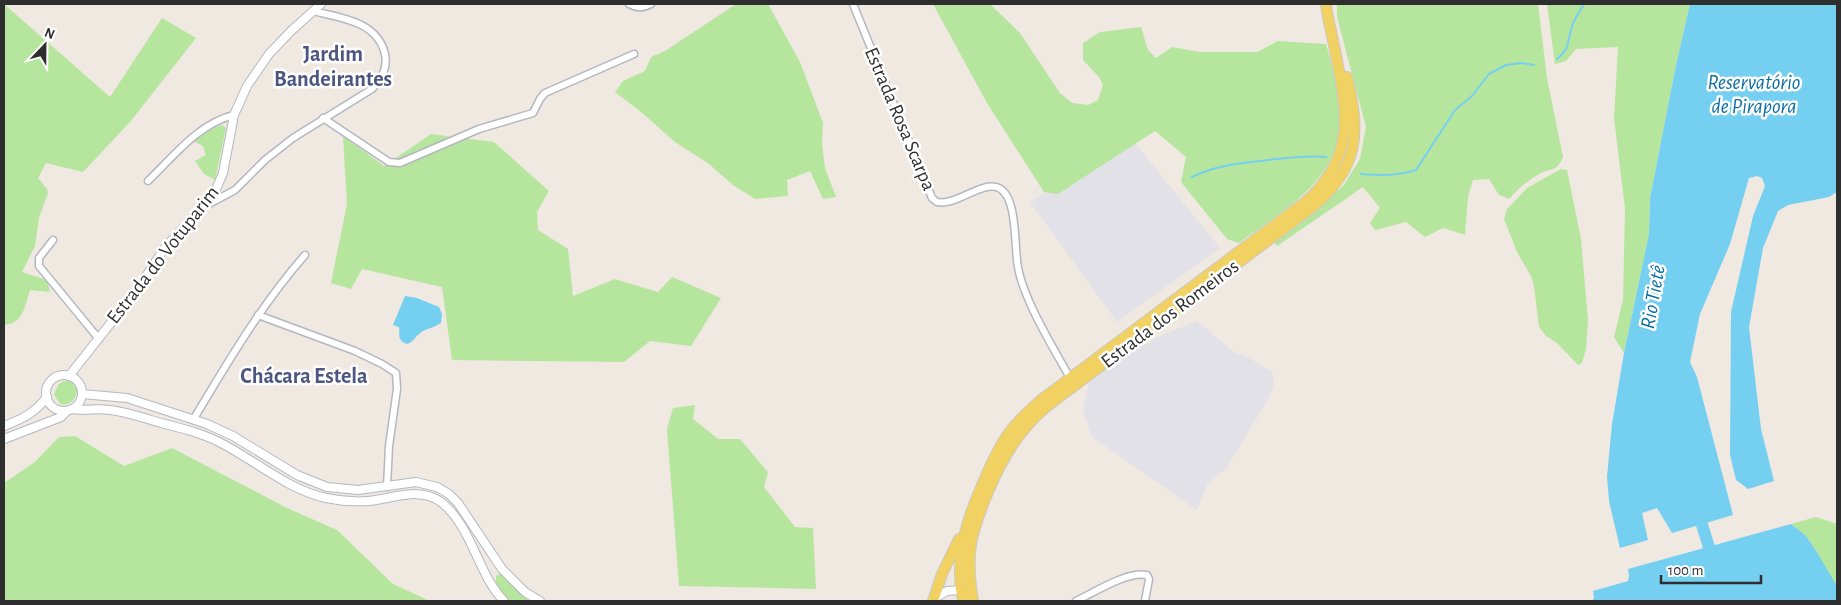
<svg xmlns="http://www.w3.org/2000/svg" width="1841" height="605" viewBox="0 0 1841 605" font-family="'Alegreya Sans',sans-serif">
<rect width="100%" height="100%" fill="#efe9e1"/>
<g fill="#e3e1e8">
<polygon points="1129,136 1220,248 1117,322 1030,202"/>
<polygon points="1197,321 1234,352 1244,355 1272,372 1274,384 1269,398 1227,467 1207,485 1197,510 1092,437 1083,410 1089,383 1097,372 1162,335"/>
</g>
<g fill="#b6e59e">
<path d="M4 4 110 97 162 18 196 38 130 122 83 172 46 163 38 178 47 189 48 193 39 218 35 246 22 272 47 280 50 292 30 290C25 306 23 324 4 325Z"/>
<polygon points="736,4 768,4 800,62 823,123 822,143 825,168 836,197 823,199 810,171 787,180 788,196 755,199 733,185 709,164 675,142 641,112 615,92 623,81 645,71 651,57 665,51"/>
<path d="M933 4H990L1020 33 1060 93 1072 103 1088 105 1098 100 1103 85 1099 77 1083 60V43L1100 32 1141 27 1148 50 1156 58 1172 47 1199 52H1257L1278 41 1326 44C1330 59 1335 74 1337 89 1339 103 1340 121 1338 135 1333 184 1274 217 1239 243L1227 239 1181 182 1186 157 1155 131 1058 194 1044 192 987 103Z"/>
<path d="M1337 4H1538L1547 78 1563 157C1557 171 1553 168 1541 173 1529 179 1518 189 1509 199L1499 195 1489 179 1473 180 1468 197 1465 235 1443 228 1425 237 1406 222 1375 230 1370 223 1380 208 1363 187 1277 246 1274 241 1343 186 1360 159 1366 127 1337 17Z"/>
<polygon points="1547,4 1690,4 1676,65 1650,198 1649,234 1624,353 1614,337 1623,300 1625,209 1614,118 1618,47 1576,49 1566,61 1555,64"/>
<polygon points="222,125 226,128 215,180 204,174 195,161 206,155 203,146 193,141 216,127"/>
<polygon points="431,134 494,142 549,191 537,212 538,230 568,249 573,296 615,279 658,292 672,277 721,298 691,346 650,341 624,362 452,360 442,287 362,269 351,289 331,283 347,204 343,136 384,166"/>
<polygon points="1561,169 1567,170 1581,239 1588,320 1586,349 1582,363 1578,365 1557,343 1546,336 1539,327 1534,286 1531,276 1517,252 1504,219 1507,209 1527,188"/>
<path d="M63 381H70L77 389C77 398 70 407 60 404L54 395 58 385Z"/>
<polygon points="695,405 693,419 718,439 740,439 768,472 764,487 795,527 813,528 816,589 679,586 667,429 673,408"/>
<polygon points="75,436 124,466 172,448 287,508 337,530 393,584 430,601 4,601 4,483 35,462 59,437"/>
<polygon points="1816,517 1837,524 1837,586 1806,537 1791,524"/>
<polygon points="500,574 503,575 529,601 509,601 496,583 496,576"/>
</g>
<g fill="#75cff0">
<polygon points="1690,4 1837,4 1837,192 1829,197 1788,205 1778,211 1763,248 1749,327 1761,429 1774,481 1748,489 1736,480 1730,455 1731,312 1753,216 1765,186 1762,178 1757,176 1749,178 1730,244 1700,314 1690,362 1697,377 1733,515 1672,533 1657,508 1642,513 1648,540 1620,548 1609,501 1607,477 1612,424 1624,353 1649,234 1650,198 1676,65"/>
<path d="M405 296 417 298 439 307 442 314 441 323C435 327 429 328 423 331 416 335 414 342 407 344 397 340 400 336 399 327L393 325Z"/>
<polygon points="1791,524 1806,536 1818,554 1837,586 1837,601 1592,601 1594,598 1593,591 1628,581 1629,576 1628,569"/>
</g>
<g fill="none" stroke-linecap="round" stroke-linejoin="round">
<g stroke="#75cff0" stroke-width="2">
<path d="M1557 59C1569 49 1567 45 1571 30 1573 21 1579 12 1584 4"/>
<path d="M1361 174C1380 176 1398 176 1416 170L1455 110 1472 96 1489 74 1506 65 1521 63 1534 65"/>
<path d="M1192 177C1216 165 1241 163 1268 160 1288 158 1306 155 1326 157"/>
</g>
<polyline stroke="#75cff0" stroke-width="12" points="1697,509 1714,563"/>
<defs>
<g id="minor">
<path d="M629 4C636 8 644 8 651 4"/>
<path d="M853 4 932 198 937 202C957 206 982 180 999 188 1018 197 1014 248 1018 267 1023 299 1054 349 1070 378"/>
<polyline points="323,118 389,162 400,163 479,129 533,113 540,99 545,93 634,54"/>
<path d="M148 181C173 157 199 123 234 115"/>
<path d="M205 206 235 190 265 160 293 138 372 89C381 79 388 69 385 54 377 21 341 18 313 11"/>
<polyline points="53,240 39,258 39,266 99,339"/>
<polyline points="258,315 355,351 382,364 396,373 397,389 389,446 387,487"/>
<path d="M193 420C228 362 261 305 305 255"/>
<path d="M1076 601C1095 592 1127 571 1147 575L1149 579 1145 601"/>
</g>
<g id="tertiary">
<circle cx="64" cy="393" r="18"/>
<polyline points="69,376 136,291 164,249 214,194 223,173 234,115 247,86 269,54 291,31 321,4"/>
<polyline points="82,394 127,398 207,424 233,436 297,475 327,487 358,490 416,482 437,487 449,494 458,503 502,569 525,592 540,601"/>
<path d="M72 409C84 411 97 408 110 410 127 412 144 418 161 423 181 428 201 433 219 442 255 460 286 489 326 498 340 501 354 502 368 501 392 499 420 486 441 502 472 526 478 575 504 601"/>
<path d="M4 426C22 419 35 413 47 397"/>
<polyline points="4,439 61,417 67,411"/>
<polyline points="933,599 947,591 960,590"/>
</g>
<g id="primary">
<polyline points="933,601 942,574 959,539"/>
<path d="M963 601C954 560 966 521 983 483 990 466 998 448 1009 433 1018 420 1030 410 1041 400L1304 203C1360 156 1346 104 1333 41 1331 29 1327 16 1326 4"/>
<path d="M973 601C970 582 968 563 971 544 974 526 981 509 988 492 1002 459 1018 431 1046 407L1310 209C1359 169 1361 135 1347 77"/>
</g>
</defs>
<use href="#minor" stroke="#b4b7c1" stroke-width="9"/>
<use href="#tertiary" stroke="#b4b7c1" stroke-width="10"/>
<use href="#primary" stroke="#c9c9c9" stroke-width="12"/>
<use href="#minor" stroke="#fff" stroke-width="6"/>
<use href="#tertiary" stroke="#fff" stroke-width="8"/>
<use href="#primary" stroke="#f2d163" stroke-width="10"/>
</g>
<g text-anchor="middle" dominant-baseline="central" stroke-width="5" stroke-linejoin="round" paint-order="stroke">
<g font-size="20" fill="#2e2e2e" stroke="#fff">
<text transform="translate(900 119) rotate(67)">Estrada Rosa Scarpa</text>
<text transform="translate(163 255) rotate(-52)">Estrada do Votuparim</text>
<text transform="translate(1170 314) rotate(-37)">Estrada dos Romeiros</text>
</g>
<g font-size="21" font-style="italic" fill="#0d6fa3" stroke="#fff">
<text x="1754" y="82">Reservatório<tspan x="1754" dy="24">de Pirapora</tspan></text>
<text transform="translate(1653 297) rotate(-80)">Rio Tietê</text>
</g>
<g font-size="22" font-weight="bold" fill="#4d5680" stroke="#fff">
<text x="333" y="54">Jardim<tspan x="333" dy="25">Bandeirantes</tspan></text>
<text x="304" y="376">Chácara Estela</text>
</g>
</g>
<rect width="1841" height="605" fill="none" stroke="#2e2e2e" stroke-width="10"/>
<g transform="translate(45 45) rotate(22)" stroke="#ffffff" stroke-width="4" paint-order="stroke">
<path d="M0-4L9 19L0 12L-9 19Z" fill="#2e2e2e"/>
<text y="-8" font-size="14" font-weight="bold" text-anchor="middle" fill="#2e2e2e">N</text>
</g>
<path d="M1661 575v8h100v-8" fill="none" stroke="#2e2e2e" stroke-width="2.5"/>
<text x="1668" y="575" font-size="15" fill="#2e2e2e" stroke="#ffffff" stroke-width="4" paint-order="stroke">100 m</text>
</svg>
